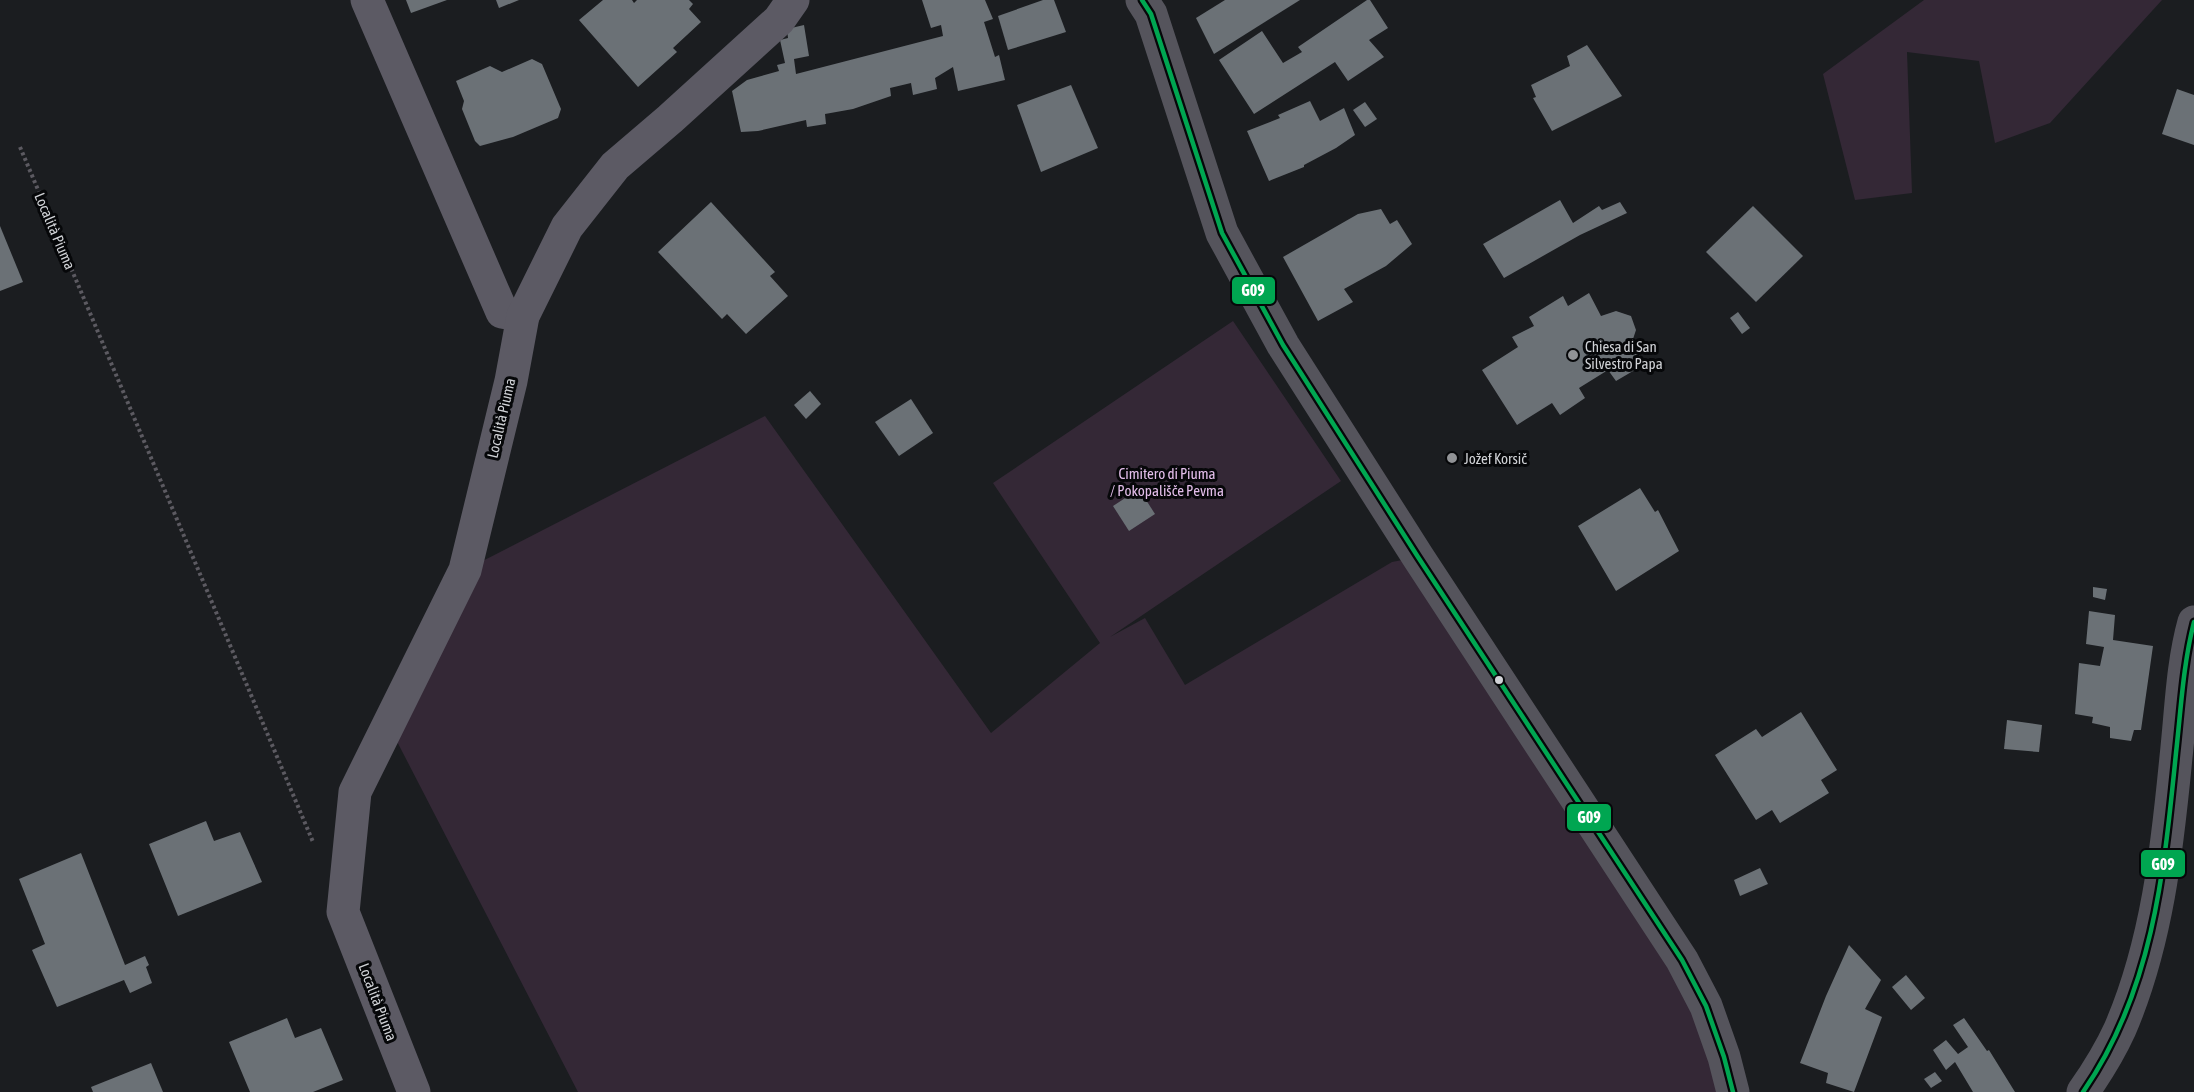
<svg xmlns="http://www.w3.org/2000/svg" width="2194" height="1092" viewBox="0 0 2194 1092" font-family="'Asap Condensed',sans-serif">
<rect width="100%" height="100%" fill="#1b1d20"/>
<g fill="#342836">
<polygon points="1924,0 2162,0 2050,123 1995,143 1979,61 1907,52 1912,193 1855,200 1823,74"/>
<polygon points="1233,321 1341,481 1110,637 1145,618 1185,685 1392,562 1418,557 1682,960 1733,1092 578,1092 388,724 465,570 765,416 991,733 1100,643 993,483"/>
</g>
<g fill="#6b7176">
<polygon points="406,0 447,0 411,13"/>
<polygon points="496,0 519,0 499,8"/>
<polygon points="603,0 632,0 634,3 637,0 689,0 693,4 689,9 701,22 673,48 677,52 638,87 579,20"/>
<polygon points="922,0 985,0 993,19 984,22 995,57 999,55 1005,80 958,91 953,67 935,78 937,89 913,95 911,83 890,88 891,96 853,109 825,114 826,124 807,127 806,120 758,131 741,132 732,91 747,80 779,71 777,65 785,63 780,40 788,38 787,29 804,25 809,56 794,59 796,74 943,36 941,25 931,28"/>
<polygon points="1043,0 1054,0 1066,32 1008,50 998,16"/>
<polygon points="1225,0 1300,0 1214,54 1196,18"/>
<polygon points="1367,0 1370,0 1388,28 1369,40 1384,57 1348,81 1335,62 1254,114 1219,60 1262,31 1283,63 1302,52 1298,47"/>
<polygon points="1587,45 1622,96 1552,131 1533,98 1536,97 1531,85 1570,66 1567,56"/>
<polygon points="532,59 542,64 561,109 558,118 513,137 480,146 475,141 462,109 464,101 456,81 490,66 502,72"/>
<polygon points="1071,85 1098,148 1041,172 1017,105"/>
<polygon points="2177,89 2194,95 2194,145 2162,134"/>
<polygon points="1310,101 1320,121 1344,108 1355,135 1336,148 1304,165 1304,167 1269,181 1247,131 1280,118 1278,115"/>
<polygon points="1365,102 1377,119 1365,127 1353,110"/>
<polygon points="1560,200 1573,223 1599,206 1602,210 1620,202 1627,213 1580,235 1504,278 1483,244"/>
<polygon points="711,202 775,272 770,276 788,296 746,334 727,314 722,319 658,252"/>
<polygon points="1753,206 1803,256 1756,302 1706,252"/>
<polygon points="1381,209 1390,224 1397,220 1412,244 1386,266 1344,289 1353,302 1318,321 1283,257 1358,214"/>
<polygon points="0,226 23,282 0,291"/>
<polygon points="1589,293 1601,316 1616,311 1631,316 1636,330 1632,342 1645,364 1616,381 1608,370 1579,388 1585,398 1560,415 1552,403 1517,425 1482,370 1518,347 1512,337 1534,326 1529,317 1563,296 1568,306"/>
<polygon points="1738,312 1750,328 1742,334 1730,318"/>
<polygon points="810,391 821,404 806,419 794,405"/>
<polygon points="911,399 933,433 899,456 875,422"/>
<polygon points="1640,488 1655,512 1658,510 1679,551 1616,591 1578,526"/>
<polygon points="1139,489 1155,514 1129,531 1113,506"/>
<polygon points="2093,587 2107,589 2105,600 2093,597"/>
<polygon points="2089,611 2115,615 2113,640 2153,646 2141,730 2134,730 2131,741 2110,738 2110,727 2092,723 2093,717 2075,714 2079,663 2100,666 2104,647 2086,644"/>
<polygon points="1801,712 1837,770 1821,780 1829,793 1780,823 1772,810 1756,820 1715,755 1756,729 1762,737"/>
<polygon points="2007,720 2042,725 2039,752 2004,749"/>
<polygon points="206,821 214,841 240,832 262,882 178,916 149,844"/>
<polygon points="81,853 125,965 145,956 149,965 146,967 152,983 130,993 124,980 57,1007 32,950 45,944 19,879"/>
<polygon points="1760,868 1768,884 1740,896 1734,880"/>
<polygon points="1849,945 1881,980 1865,1009 1882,1017 1854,1092 1826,1083 1828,1073 1800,1063 1826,996"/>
<polygon points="1906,975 1925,998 1911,1010 1892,987"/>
<polygon points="287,1018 295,1038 321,1028 343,1080 313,1092 250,1092 229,1042"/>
<polygon points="1964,1018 1987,1051 1989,1050 2015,1092 1973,1092 1955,1062 1946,1070 1933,1050 1946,1040 1958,1054 1968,1047 1953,1025"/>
<polygon points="151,1063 163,1092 93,1092 91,1087"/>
<polygon points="1935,1072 1942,1081 1931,1088 1924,1079"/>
</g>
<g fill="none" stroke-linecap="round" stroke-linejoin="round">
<polyline stroke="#5c5a61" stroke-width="4" stroke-dasharray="3 3" stroke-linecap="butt" points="20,147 313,842"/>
<g stroke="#5c5a64" stroke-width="33">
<polyline points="367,0 502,312 523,316"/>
<polyline points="414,1092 343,912 355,792 465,570 511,381 523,316 567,227 615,166 670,119 779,20 793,0"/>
</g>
<g stroke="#55545c" stroke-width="33">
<polyline points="1142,0 1151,14 1222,233 1283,345 1418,557 1682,960 1706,1006 1724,1057 1733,1092"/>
<path d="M2083 1092C2097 1072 2110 1051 2120 1029 2157 943 2167 850 2176 757 2181 712 2182 665 2194 622"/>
</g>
<defs>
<g id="bus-1">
<polyline points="1142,0 1151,14 1222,233 1283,345 1418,557 1682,960 1706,1006 1724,1057 1733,1092"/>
<path d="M2083 1092C2153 991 2164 872 2176 753 2181 709 2183 665 2194 622"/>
</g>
</defs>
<use href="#bus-1" stroke="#060709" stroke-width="9"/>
<use href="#bus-1" stroke="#00a651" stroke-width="4.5"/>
</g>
<g fill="#919396" stroke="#060709" stroke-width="2">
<circle cx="1573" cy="355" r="6"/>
<circle cx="1452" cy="458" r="6"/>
</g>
<circle fill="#d0d2d6" stroke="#060709" stroke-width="2" cx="1499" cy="680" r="5"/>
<g text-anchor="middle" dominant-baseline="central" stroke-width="6" stroke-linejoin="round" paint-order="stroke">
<g font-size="15" fill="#d0d2d6" stroke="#060709">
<text transform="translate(55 231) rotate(67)">Località Piuma</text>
<text transform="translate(501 418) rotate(-77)">Località Piuma</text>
<text transform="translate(378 1002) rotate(69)">Località Piuma</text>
</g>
<g font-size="15" fill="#d0d2d6" stroke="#060709" text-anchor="start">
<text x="1585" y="346">Chiesa di San<tspan x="1585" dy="17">Silvestro Papa</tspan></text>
<text x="1464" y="458">Jožef Korsič</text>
</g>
<g font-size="15" fill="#e3beea" stroke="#060709">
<text x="1167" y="473">Cimitero di Piuma<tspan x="1167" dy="17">/ Pokopališče Pevma</tspan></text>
</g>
</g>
<g stroke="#060709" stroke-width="2">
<rect x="1231" y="276" width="45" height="29" rx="6" fill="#00a651"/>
<rect x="1566" y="803" width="46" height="29" rx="6" fill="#00a651"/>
<rect x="2140" y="849" width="46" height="29" rx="6" fill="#00a651"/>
</g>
<g font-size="16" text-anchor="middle" font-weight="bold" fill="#fff">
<text x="1253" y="296">G09</text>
<text x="1589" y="823">G09</text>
<text x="2163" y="870">G09</text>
</g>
</svg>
